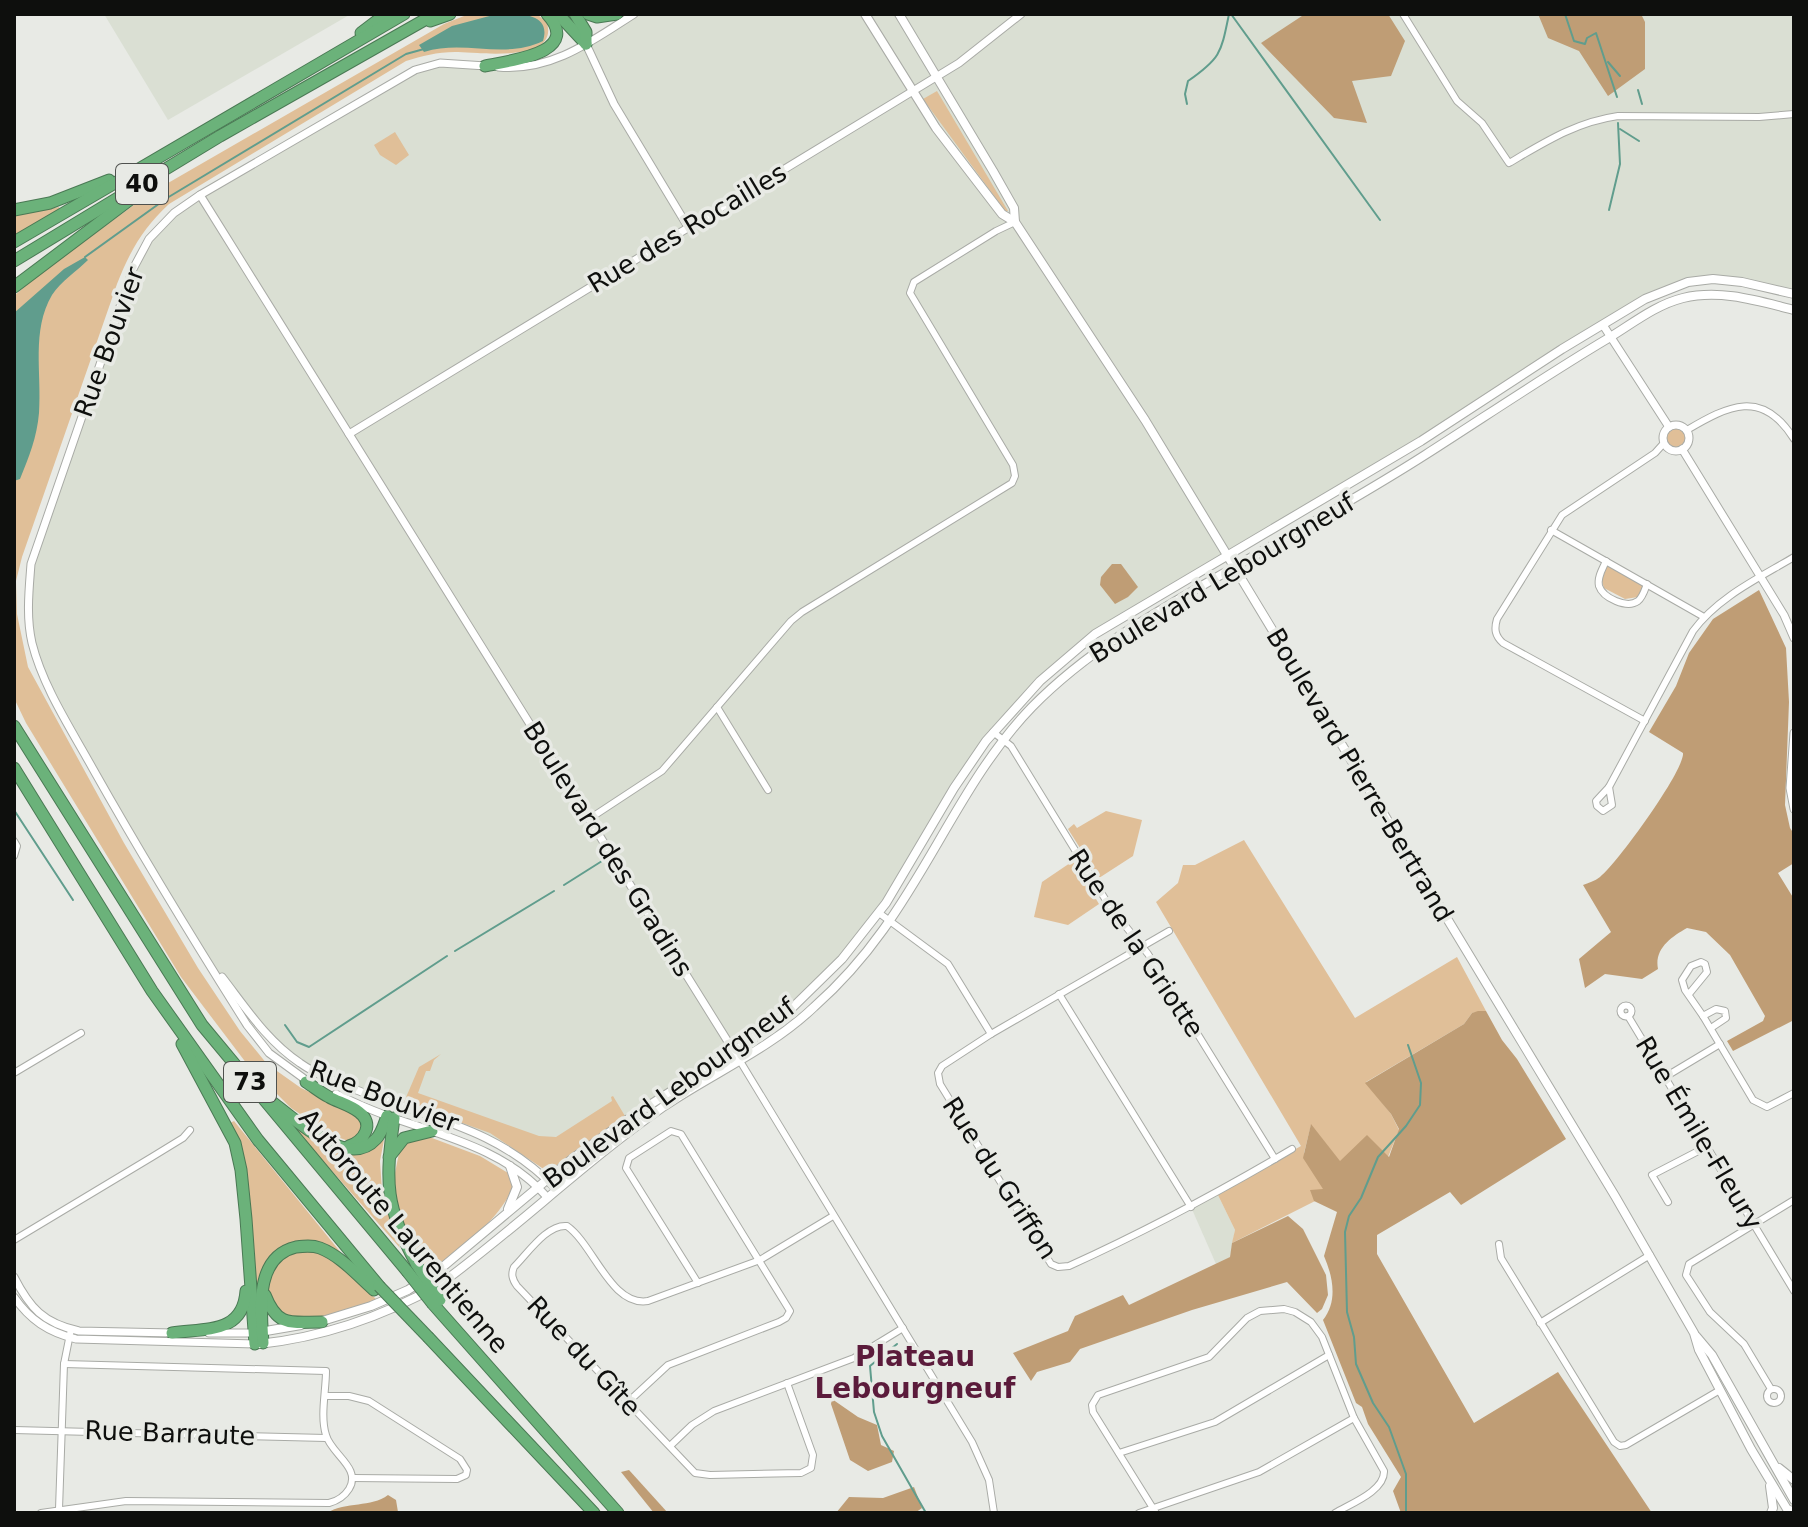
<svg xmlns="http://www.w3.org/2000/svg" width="1808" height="1527" viewBox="0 0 1808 1527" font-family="'DejaVu Sans',sans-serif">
<rect width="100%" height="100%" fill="#e8eae5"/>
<g fill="#dadfd3">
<polygon points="104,14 351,14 168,120"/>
<polygon points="634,14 1794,14 1794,294 1713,279 1668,288 1373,470 1095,634 1000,723 861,938 774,1023 573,1158 549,1161 521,1157 506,1147 341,1084 278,1046 185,931 63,714 32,642 31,564 118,311 149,239 174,213 428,66 542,65"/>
<polygon points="1217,1193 1235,1230 1230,1257 1216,1264 1191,1207"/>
</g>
<g fill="#e0bf98">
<path d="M469 14H537L547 23C559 64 476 52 455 52 437 52 422 56 406 61L169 204C143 228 130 251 117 284L22 557 16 581 17 614 28 667 124 843 198 968 240 1031 267 1064 301 1088 358 1115 362 1125 359 1135 348 1141 330 1134 291 1108 247 1064 181 977 26 723 14 698V296L38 275 149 194 444 24Z"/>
<polygon points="937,91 1008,211 1005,211 923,99"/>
<polygon points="395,132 409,155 396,165 380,155 374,145"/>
<polygon points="59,207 60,209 14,236 14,216"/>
<circle cx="1676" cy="438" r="13"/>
<polygon points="1607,565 1644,585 1638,597 1625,599 1604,588 1601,578"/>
<polygon points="1106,811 1142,820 1133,856 1099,878 1068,829 1074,824 1077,828"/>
<polygon points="1244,840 1355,1018 1457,957 1486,1011 1472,1013 1464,1024 1366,1082 1391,1114 1399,1130 1388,1157 1340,1162 1311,1125 1304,1153 1327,1195 1232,1243 1235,1230 1217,1193 1301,1146 1156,902 1178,883 1183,865 1195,865"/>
<polygon points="1073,861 1099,904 1068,925 1034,917 1042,882"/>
<polygon points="441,1054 434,1060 430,1071 426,1071 418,1093 539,1136 556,1137 612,1101 611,1097 613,1096 625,1116 550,1170 545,1170 490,1133 404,1102 419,1067"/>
<polygon points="234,1121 342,1254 286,1247 259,1296 256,1296 247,1176 230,1123"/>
<path d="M295 1126C314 1139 339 1161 364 1153 372 1150 378 1143 384 1140L380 1161 382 1191 400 1248 294 1128Z"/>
<path d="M424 1135 480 1156 508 1173 514 1185C499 1222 458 1250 427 1274L399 1221 393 1183 400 1148 404 1143Z"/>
<path d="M308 1249 333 1258 377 1300C347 1311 307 1328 277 1313 265 1286 266 1284 281 1258Z"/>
</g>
<g fill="#bf9d75">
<polygon points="1305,14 1388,14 1405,41 1391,76 1352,81 1367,123 1334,118 1261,43"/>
<polygon points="1538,14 1641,14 1645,22 1645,69 1608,96 1579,51 1548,38"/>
<polygon points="1112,564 1121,564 1138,587 1128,597 1115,604 1100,585 1101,577"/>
<path d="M1759 590 1786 648 1789 702 1785 805 1790 828 1794 834V863L1778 873 1794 899V1020L1733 1051 1727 1041 1763 1021 1765 1016 1730 955 1706 932 1687 928C1671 937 1654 949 1658 969L1642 979 1605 974 1585 988 1579 959 1611 932 1583 885C1588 883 1595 881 1600 877 1616 865 1685 770 1683 753L1649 732 1676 686 1689 653 1713 619Z"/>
<path d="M1478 1011H1486L1502 1040 1517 1059 1566 1139 1461 1205 1450 1192 1377 1235V1254L1474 1423 1558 1372 1652 1513H1401L1393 1491 1401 1477 1368 1424 1362 1407 1356 1403 1323 1320C1338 1301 1333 1277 1324 1256L1337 1212 1314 1201 1310 1190 1323 1189 1303 1158 1311 1124 1340 1161 1367 1135 1389 1157 1399 1129 1391 1114 1365 1083 1464 1024 1472 1013Z"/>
<polygon points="1288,1216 1303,1229 1326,1275 1328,1295 1322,1309 1317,1313 1287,1282 1192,1310 1080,1349 1070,1362 1037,1372 1031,1381 1013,1353 1068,1331 1075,1316 1123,1295 1129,1305 1230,1257 1232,1243"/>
<polygon points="832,1399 858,1417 877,1425 881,1445 894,1451 892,1462 868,1471 850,1460 831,1404"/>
<polygon points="629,1470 668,1513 654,1513 621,1472"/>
<polygon points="914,1487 922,1508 915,1513 836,1513 849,1497 883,1498"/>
<path d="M388 1495 396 1500 398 1512 405 1513H327C346 1501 371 1508 388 1495Z"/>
</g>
<g fill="#609d8d">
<path d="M497 14C517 14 552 11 543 41 504 60 464 39 424 52L419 45 452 26Z"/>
<path d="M85 257 88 260C77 271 61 281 52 295 31 331 42 373 39 413 37 437 29 457 20 479L14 481V371C18 362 14 327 14 313L64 269Z"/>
</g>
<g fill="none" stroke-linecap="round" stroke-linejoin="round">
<g stroke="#609d8d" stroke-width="2">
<polyline points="1231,14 1380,220"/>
<polyline points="1565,14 1574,41 1585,44 1587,38 1596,33 1617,97"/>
<polyline points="1608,62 1620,76"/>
<polyline points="1638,90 1642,104"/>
<path d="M1187 104 1185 94 1188 81C1221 58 1221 53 1229 14"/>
<polyline points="1620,129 1639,141"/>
<polyline points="1609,210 1620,164 1618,123"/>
<polyline points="85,257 167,198 406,54 424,49"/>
<polyline points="14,810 73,900"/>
<polyline points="564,885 602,861"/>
<polyline points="455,951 554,891"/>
<polyline points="285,1025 297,1042 309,1047 447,956"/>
<polyline points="897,1344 870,1366 874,1412 882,1436 926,1513"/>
<polyline points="1406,1513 1406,1474 1389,1427 1373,1403 1356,1364 1354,1337 1347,1312 1345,1232 1349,1216 1361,1198 1378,1157 1406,1126 1420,1105 1421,1083 1408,1045"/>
</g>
<defs>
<g id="minor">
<path d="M1403 14 1457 101 1482 123 1509 163C1545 142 1576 122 1618 116L1759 117 1794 114"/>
<path d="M1687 430C1728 406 1762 388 1794 439"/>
<polyline points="1551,530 1704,617"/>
<path d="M1606 561C1603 568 1597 577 1599 586 1603 598 1627 609 1638 601 1643 597 1645 589 1647 584"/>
<polyline points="717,707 768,790"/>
<path d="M1645 721 1503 643C1495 636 1494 629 1497 619L1562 515 1655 453 1664 443"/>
<polyline points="993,732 1011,746 1110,907 1148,954 1275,1159"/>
<path d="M1609 787 1693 631C1718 597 1759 578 1794 557"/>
<polygon points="1609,787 1612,805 1603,811 1597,806 1596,801"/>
<polyline points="589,819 662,771 791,621 802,612 1012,483 1015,476 1013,465 910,293 914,282 996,231 1015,222"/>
<polyline points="14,841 17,846 14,856"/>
<polyline points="879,913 948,964 991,1034"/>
<path d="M1169 931 991 1034 942 1066 938 1073 940 1084 1051 1264 1058 1267 1069 1266C1146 1231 1219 1192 1292 1149"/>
<polyline points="1059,994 1191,1207"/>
<polyline points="1689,994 1707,972 1705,964 1701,962 1691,966 1682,980 1685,990 1703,1016 1753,1100 1767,1107 1794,1093"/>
<circle cx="1626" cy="1011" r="5.5"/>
<polyline points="1628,1016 1794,1291"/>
<polyline points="1703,1016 1716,1009 1725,1011 1726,1018 1711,1028"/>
<polyline points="740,1061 972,1442 989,1480 994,1513"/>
<polyline points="14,1073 81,1033"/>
<polyline points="1665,1077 1720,1044"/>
<polyline points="1668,1202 1652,1175 1706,1147"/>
<polyline points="14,1240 152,1157 183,1138 190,1130"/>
<polyline points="1499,1244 1501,1258 1614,1442 1620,1446 1626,1445 1720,1390"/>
<polyline points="1540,1323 1650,1255"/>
<path d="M787 1383 813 1455 811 1468 801 1473 710 1475 695 1473 517 1286C512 1279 511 1274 514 1267 528 1253 547 1224 567 1226 594 1245 611 1307 648 1301L760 1260 833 1216"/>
<circle cx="1774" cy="1396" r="7"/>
<polyline points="1771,1389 1744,1344 1710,1312 1686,1275 1689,1264 1794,1200"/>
<polyline points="325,1396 349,1396 369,1401 460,1459 467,1470 466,1475 457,1479 353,1478"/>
<polyline points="627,1403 668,1365 779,1322 786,1318 790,1311 681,1134 671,1131 629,1158 626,1168 698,1283"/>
<polyline points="14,1430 326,1438"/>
<polyline points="670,1446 692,1425 714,1411 854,1358 903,1328"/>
<polyline points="1119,1453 1215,1422 1329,1355"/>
<polyline points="59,1509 64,1364 71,1329"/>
<path d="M41 1513 126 1501 329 1503C337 1501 344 1497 349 1489 362 1468 331 1454 326 1435 320 1416 326 1391 326 1371L64 1364"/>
<polyline points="1139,1513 1259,1472 1354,1418"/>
<path d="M1156 1513 1093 1412 1092 1405 1098 1395 1209 1357 1247 1318 1260 1311 1284 1309 1295 1312 1311 1322 1322 1337 1354 1418 1384 1471C1385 1491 1350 1504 1335 1513"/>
</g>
<g id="tertiary">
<polyline points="586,44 614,104 688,227"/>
<path d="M498 67C551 72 592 41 634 14"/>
<polyline points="200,195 740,1061"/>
<polyline points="1603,325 1669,427"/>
<circle cx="1676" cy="438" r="13"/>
<polyline points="349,434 959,63 1021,14"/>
<polyline points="1682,449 1784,615 1794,638"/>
<polyline points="1794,733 1790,788 1794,809"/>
<path d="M222 977C246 1008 267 1041 300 1063 320 1077 344 1085 367 1094 438 1120 502 1132 556 1189"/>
<path d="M310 1083 269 1053 247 1025C194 941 142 856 93 769 71 729 43 687 32 643 26 617 29 590 31 564L133 269 149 239 174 213 200 195 415 70 440 63 486 66"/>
<path d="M336 1094C353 1102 370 1110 388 1116 444 1136 506 1150 547 1197"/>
<path d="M14 1277C30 1308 43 1323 79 1331L173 1333"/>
<path d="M14 1297C30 1320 48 1332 76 1339L255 1344"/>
<polyline points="209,1333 255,1333"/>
</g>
<g id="secondary">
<polyline points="865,14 936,128 1002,214 1015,222 1145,420 1227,555 1615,1196 1694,1333 1699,1350 1751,1449 1787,1509 1794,1512"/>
<polyline points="899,14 993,171 1014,208 1015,222"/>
<polyline points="508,1209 517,1187 510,1166"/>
<polyline points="319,1322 371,1306 408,1290 439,1270 573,1158 631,1117 751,1040 791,1009 842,959 886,903 954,788 986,741 1040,681 1095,634 1421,441 1562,349 1645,299 1688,282 1713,279 1742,282 1794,294"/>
<polyline points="260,1332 301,1325"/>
<polyline points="1696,1336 1712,1355 1794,1500"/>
<path d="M259 1344C325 1337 382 1317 439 1285 516 1229 584 1162 663 1107 713 1073 770 1049 814 1007 840 984 863 958 883 930 936 857 969 772 1032 707 1092 646 1165 607 1238 565 1301 529 1364 494 1425 455 1486 416 1545 376 1607 339 1632 324 1655 305 1683 298 1721 289 1758 301 1794 310"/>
<polyline points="1779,1468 1794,1480"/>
<polyline points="1770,1486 1773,1508 1771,1513"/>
</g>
<g id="motorway">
<polyline points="558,14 586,44"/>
<polyline points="575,14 586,32 586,44"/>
<polyline points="588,14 597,17 617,14"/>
<polyline points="430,21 450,14"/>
<polyline points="361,33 386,14"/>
<path d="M485 66C506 61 584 54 547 14"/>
<polyline points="14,210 50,203 109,180"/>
<polyline points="14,242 404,14"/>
<polyline points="14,261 220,136 435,14"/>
<polyline points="14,287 136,195"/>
<polyline points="14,726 202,1025 407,1271"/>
<polyline points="14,768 152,991 258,1140 379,1286"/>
<polyline points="182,1044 235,1143 241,1170 246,1219 255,1344"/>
<path d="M306 1082C314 1087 321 1093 329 1097 338 1102 350 1105 359 1112 375 1124 364 1141 349 1146"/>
<path d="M272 1102C296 1120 348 1170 376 1139 382 1133 384 1124 387 1116"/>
<path d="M394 1118C385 1183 385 1207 417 1265"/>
<polyline points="389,1157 404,1138 432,1131"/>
<path d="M265 1295C278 1328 291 1322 322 1322"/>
<polyline points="433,1304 618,1513"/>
<path d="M172 1333C206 1328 243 1334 246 1291"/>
<polyline points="429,1338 594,1513"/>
<path d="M263 1343C261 1310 254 1257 296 1247 304 1246 312 1245 320 1248 341 1256 358 1276 374 1290"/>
</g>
</defs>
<use href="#minor" stroke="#a9aba6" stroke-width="8"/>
<use href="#tertiary" stroke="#a9aba6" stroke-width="9"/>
<use href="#secondary" stroke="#a9aba6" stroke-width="10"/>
<use href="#motorway" stroke="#4a7954" stroke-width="13"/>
<use href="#minor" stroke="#fff" stroke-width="6"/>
<use href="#tertiary" stroke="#fff" stroke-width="7"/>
<use href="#secondary" stroke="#fff" stroke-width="8"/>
<use href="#motorway" stroke="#6bb27a" stroke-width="11"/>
<defs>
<g id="motorway-bridge">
<polyline points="417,1265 440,1300"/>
<polyline points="407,1271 433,1304"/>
<polyline points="379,1286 429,1338"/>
</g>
</defs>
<use href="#motorway-bridge" stroke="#4a7954" stroke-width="13" stroke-linecap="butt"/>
<use href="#motorway-bridge" stroke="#6bb27a" stroke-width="11"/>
</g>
<g text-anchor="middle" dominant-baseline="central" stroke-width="7" stroke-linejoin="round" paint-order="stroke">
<g fill="#e8eae5" stroke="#4f514e" stroke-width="2">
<rect x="116" y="164" width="52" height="40" rx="6"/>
<rect x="224" y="1062" width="52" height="40" rx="6"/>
</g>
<g font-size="24" font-weight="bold" fill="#0e0f0d">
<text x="142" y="184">40</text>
<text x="250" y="1082">73</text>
</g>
<g font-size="26" fill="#0e0f0d" stroke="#e8eae5">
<text transform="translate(687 228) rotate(-31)">Rue des Rocailles</text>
<text transform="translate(109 342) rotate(-70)">Rue Bouvier</text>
<text transform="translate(1222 578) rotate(-31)">Boulevard Lebourgneuf</text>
<text transform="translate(1360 775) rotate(59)">Boulevard Pierre-Bertrand</text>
<text transform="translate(608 849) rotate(58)">Boulevard des Gradins</text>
<text transform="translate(1136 943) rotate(56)">Rue de la Griotte</text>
<text transform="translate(669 1093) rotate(-36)">Boulevard Lebourgneuf</text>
<text transform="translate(384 1096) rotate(21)">Rue Bouvier</text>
<text transform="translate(1699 1133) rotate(59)">Rue Émile-Fleury</text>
<text transform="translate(1000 1178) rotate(57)">Rue du Griffon</text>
<text transform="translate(404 1231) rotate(50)">Autoroute Laurentienne</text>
<text transform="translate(584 1356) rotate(47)">Rue du Gîte</text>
<text transform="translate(170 1433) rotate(2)">Rue Barraute</text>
</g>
<g font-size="28" font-weight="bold" fill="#5b1b3b" stroke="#e8eae5">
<text x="915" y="1356">Plateau<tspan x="915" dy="32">Lebourgneuf</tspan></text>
</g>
</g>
<rect width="1808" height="1527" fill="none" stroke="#0e0f0d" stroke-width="32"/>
</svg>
